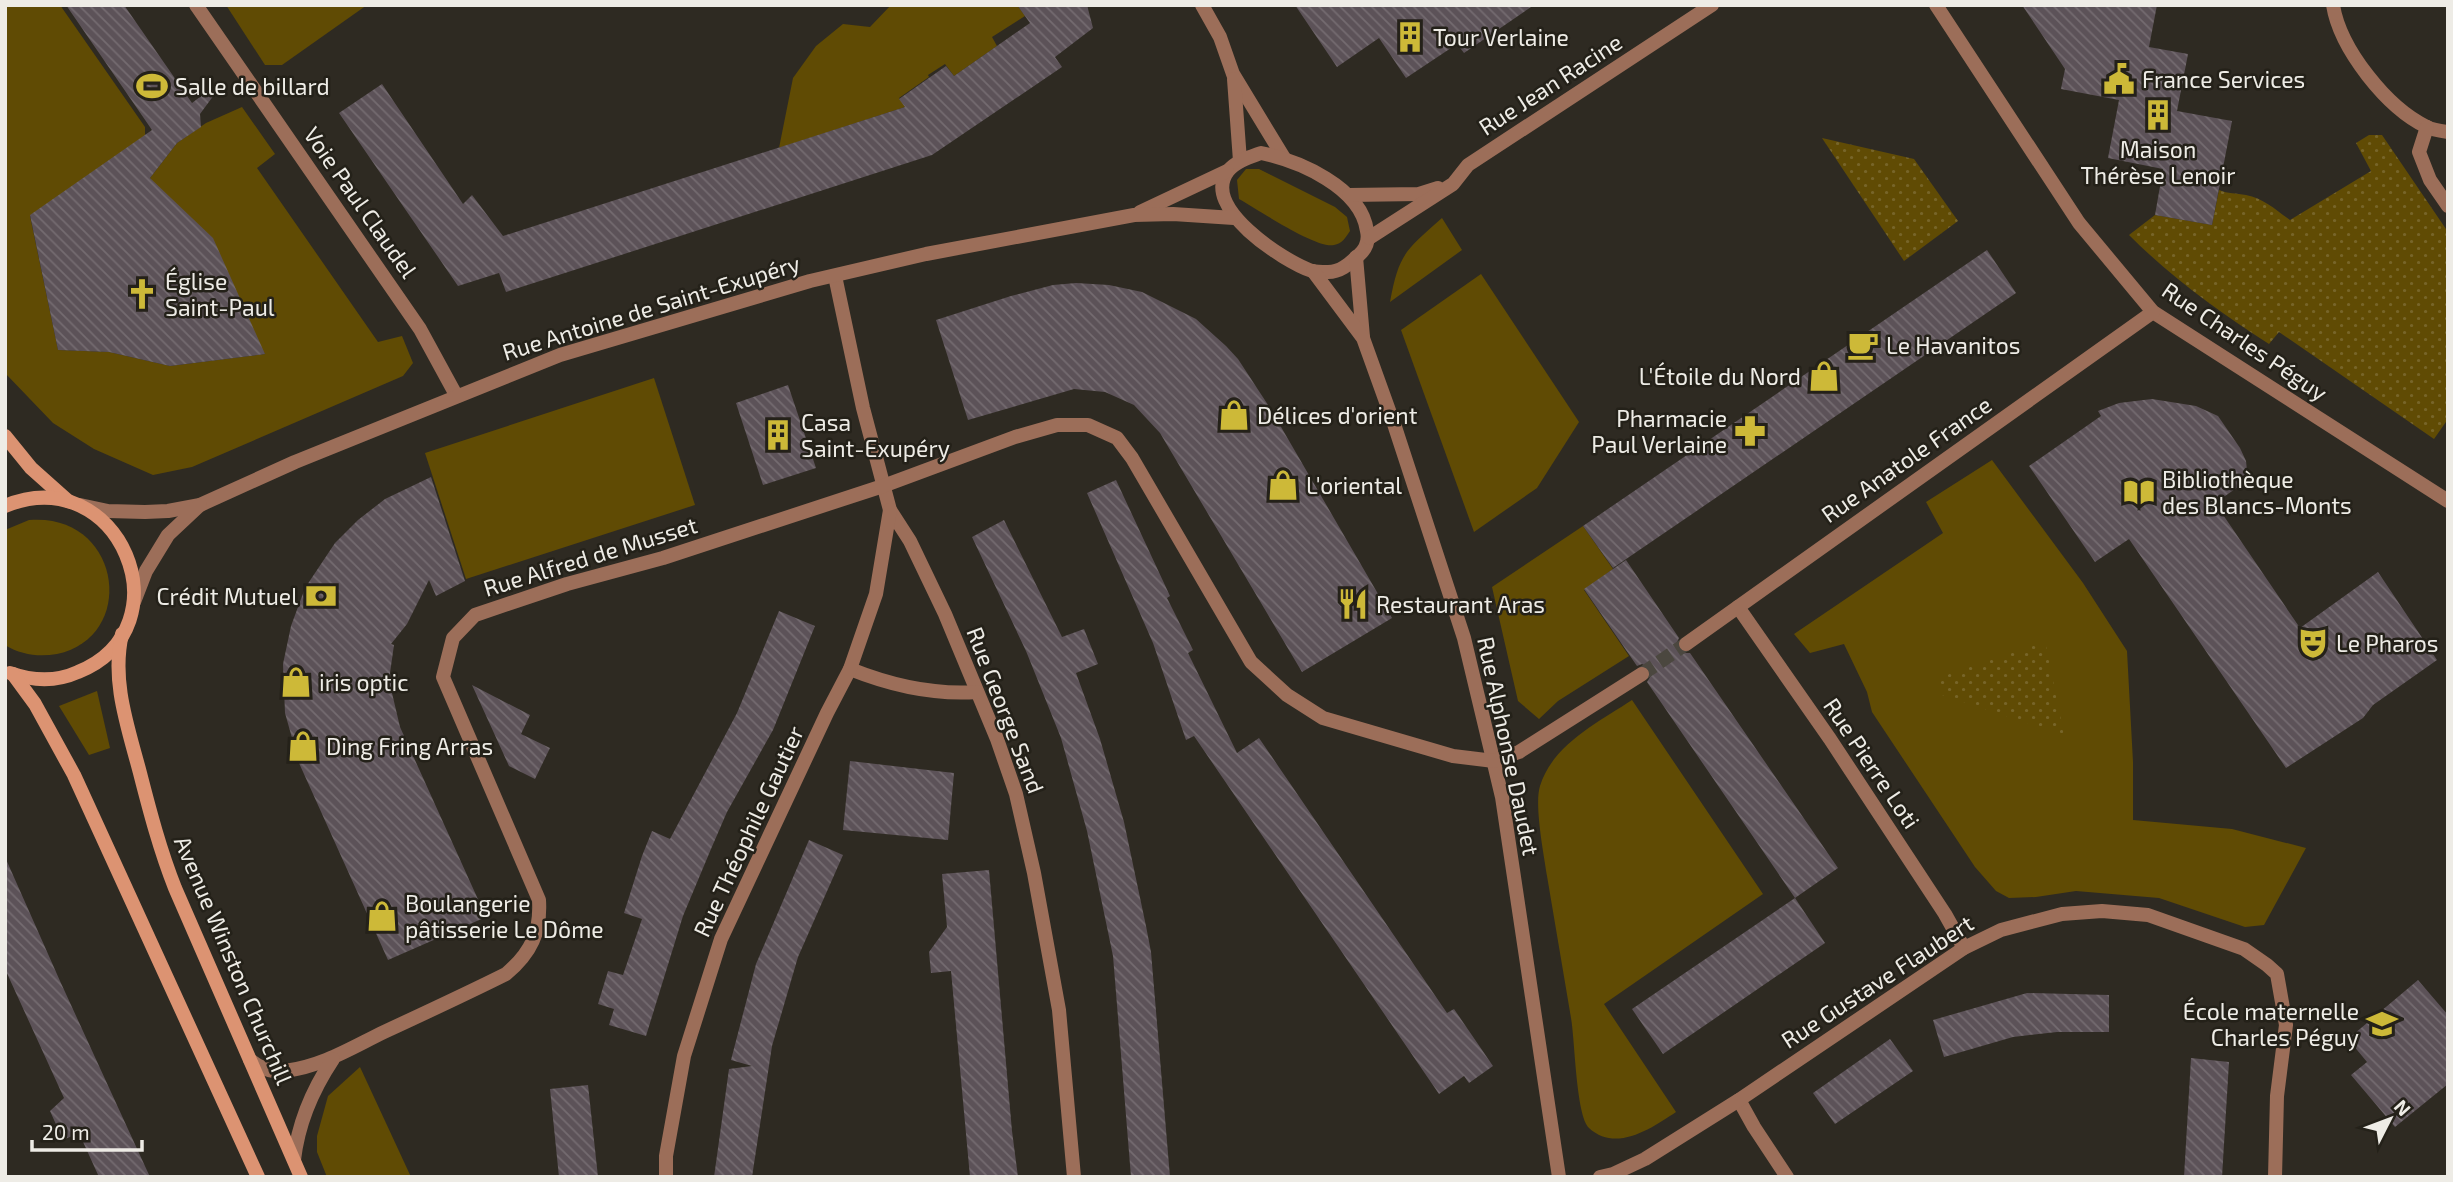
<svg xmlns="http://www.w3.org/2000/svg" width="2453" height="1182" viewBox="0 0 2453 1182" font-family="'Exo 2',sans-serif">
<defs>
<pattern id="park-dots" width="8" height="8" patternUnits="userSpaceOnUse" patternTransform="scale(1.75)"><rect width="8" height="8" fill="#604b04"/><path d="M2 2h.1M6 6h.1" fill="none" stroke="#776529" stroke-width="1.8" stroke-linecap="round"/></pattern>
<pattern id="building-back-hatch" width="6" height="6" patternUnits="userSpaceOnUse" patternTransform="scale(1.75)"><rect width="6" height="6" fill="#5c5258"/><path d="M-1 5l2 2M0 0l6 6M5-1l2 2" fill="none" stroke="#746b70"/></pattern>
</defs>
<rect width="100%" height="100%" fill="#2e2a22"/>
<g fill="#604b04">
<polygon points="5,5 60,5 145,127 145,136 30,216 58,350 109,352 170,366 265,354 150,178 177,143 206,123 242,107 275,154 257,168 378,342 402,336 413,363 403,376 192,467 153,475 94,449 53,423 5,373"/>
<polygon points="226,5 367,5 282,65 265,65"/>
<polygon points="891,5 1017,5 1025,16 992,37 997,46 954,76 945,64 928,75 929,77 899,98 905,107 779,148 793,78 816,46 843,24 870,27"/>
<path d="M1246 169H1259L1335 207 1347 217 1350 231C1346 237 1342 244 1334 245 1316 249 1257 209 1239 199L1237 180Z"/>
<path d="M1442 218 1462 250 1390 302C1399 253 1406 250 1442 218Z"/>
<polygon points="1481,274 1579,422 1537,488 1474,532 1401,330"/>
<polygon points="654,378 695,505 466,579 425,453"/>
<polygon points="1992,460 2083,583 2127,651 2133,762 2133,820 2232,829 2306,848 2264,925 2245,927 2159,898 2076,891 2036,897 2009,898 1996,891 1975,867 1872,712 1867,692 1844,644 1810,653 1794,634 1943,533 1926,502"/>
<path d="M29 520C121 512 139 636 57 654 39 657 21 655 5 645V530Z"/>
<polygon points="1583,526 1613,569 1584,590 1629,656 1558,701 1539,719 1518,701 1492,587"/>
<polygon points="97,691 110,748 89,755 59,706"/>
<path d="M1632 700 1763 894 1604 1004 1676 1112C1652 1128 1616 1153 1589 1128 1576 1115 1575 1040 1571 1018 1563 971 1555 923 1547 876 1544 855 1534 805 1540 786 1553 744 1599 722 1632 700Z"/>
<polygon points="360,1067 411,1177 327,1177 317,1152 317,1136 328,1096"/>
</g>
<g fill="url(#park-dots)">
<path d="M2369 135H2382L2448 232V419L2434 439 2279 332 2269 344C2219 312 2171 277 2129 235L2155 215 2212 225 2219 190C2228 194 2236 193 2246 195 2263 198 2276 210 2290 220L2371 171 2356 143Z"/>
<polygon points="1822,138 1914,159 1958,221 1904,261"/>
<polygon points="2045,641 2064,735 1939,694 1941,677"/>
</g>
<g fill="url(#building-back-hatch)">
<polygon points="66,5 124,5 192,103 209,90 214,95 200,114 201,127 177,143 150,178 213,238 265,354 170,366 109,352 58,350 30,215 152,130"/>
<polygon points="1017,5 1087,5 1093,28 1055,57 1062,67 932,155 506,292 499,273 458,286 339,113 382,84 463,204 472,195 503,236 905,107 899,99 946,66 954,76 1030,23"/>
<polygon points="1295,5 1534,5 1464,53 1457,44 1406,78 1379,38 1337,67"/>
<polygon points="2022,5 2157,5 2149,47 2188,54 2177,111 2232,121 2212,225 2155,215 2163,169 2108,158 2119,100 2061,89 2065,69"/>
<polygon points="1987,250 2016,293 1613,568 1583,526"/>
<polygon points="1076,283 1109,285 1142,292 1196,319 1226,346 1238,359 1270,408 1392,618 1302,672 1160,433 1134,405 1105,392 1074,389 968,420 936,320 1011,296 1053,285"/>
<polygon points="788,385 816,468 763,485 736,403"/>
<polygon points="2152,399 2196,406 2218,416 2240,448 2246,461 2248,480 2215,503 2300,628 2378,572 2437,660 2373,705 2363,718 2286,768 2129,539 2095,562 2029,466 2101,416 2098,411 2119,403"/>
<polygon points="431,477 465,581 436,596 429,580 407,624 391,644 394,645 390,673 392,693 400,727 486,917 388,960 299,763 285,713 283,664 291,626 305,588 335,543 358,520 385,499"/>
<polygon points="1116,480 1170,596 1167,598 1193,650 1188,653 1237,753 1259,738 1447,1013 1454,1009 1493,1066 1469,1083 1464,1076 1439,1094 1194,736 1186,740 1153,643 1087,493"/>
<polygon points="1004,520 1062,637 1084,629 1098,664 1076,673 1100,739 1124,822 1146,926 1151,952 1170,1177 1131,1177 1113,956 1087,831 1061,738 1026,651 972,537"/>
<polygon points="1626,560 1679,638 1676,644 1678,649 1683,653 1690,653 1838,868 1795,898 1647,682 1652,674 1650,668 1642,664 1637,666 1584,589"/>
<polygon points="779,611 815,626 773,730 727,812 711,849 683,916 646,1036 609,1025 614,1009 598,1004 608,971 623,975 642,919 624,913 642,856 652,831 670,839 737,713"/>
<polygon points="472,685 530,715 521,734 550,748 535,779 509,766"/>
<polygon points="850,761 954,773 948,840 843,830"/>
<polygon points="809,840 843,855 798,957 772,1046 752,1177 714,1177 729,1069 752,1066 731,1060 756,964"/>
<polygon points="5,857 60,981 150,1177 99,1177 79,1133 63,1140 50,1111 64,1098 5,969"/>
<polygon points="989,870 1012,1131 1018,1177 970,1177 951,971 931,973 929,952 947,927 942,874"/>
<polygon points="1795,898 1825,943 1663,1054 1632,1009"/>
<polygon points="2418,980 2448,1015 2448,1084 2395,1127 2351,1075 2367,1062 2348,1039"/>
<polygon points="2027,993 2109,995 2109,1032 2057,1032 2013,1037 1944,1057 1933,1020"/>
<polygon points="1890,1039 1913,1071 1835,1124 1813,1093"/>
<polygon points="2191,1058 2229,1062 2222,1177 2184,1177"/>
<polygon points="588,1085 598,1177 559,1177 550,1089"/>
</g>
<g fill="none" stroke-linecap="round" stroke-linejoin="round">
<polyline stroke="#4b473f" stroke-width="14" stroke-dasharray="14 7" stroke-linecap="butt" points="1642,674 1686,644"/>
<g stroke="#9c6e59" stroke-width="14">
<polyline points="196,5 420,329 456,395"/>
<polyline points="1202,5 1220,37 1233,74 1284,158"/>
<polyline points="1936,5 2079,223 2153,312 2448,501"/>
<path d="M2333 5C2340 49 2387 108 2427 127 2433 130 2441 131 2448 132"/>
<polyline points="1234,79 1240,161"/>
<polyline points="2427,127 2419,152 2430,180 2448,206"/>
<path d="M1261 153C1299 161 1361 187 1367 231 1369 240 1367 248 1359 255 1350 263 1341 272 1328 272 1322 272 1316 272 1312 271 1283 261 1200 207 1228 171 1236 161 1250 157 1261 153Z"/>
<polyline points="1349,195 1419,194 1438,188"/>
<polyline points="1140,212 1227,171"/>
<polyline points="1369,238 1453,184 1468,165 1712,5"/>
<polyline points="1356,257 1363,337"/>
<polyline points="1313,271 1363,338 1395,427 1464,638 1502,797 1559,1177"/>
<polyline points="835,276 863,408 890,510 910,541 945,614 997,739 1016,794 1034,873 1059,1010 1074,1177"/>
<polyline points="80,505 108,511 145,512 168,511 200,505 295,462 560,355 810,281 926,254 1134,215 1173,214 1234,218"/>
<polyline points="134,602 146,571 168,535 200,505"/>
<polyline points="1738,607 1830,739 1945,914 1964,948"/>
<polyline points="1686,644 2153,312"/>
<path d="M850 669C890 685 935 695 977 692"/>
<path d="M250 1060C260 1068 271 1073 285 1071 323 1066 351 1048 384 1032 425 1013 466 994 506 974 531 953 541 932 539 900L443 677 453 638 475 615 567 584 663 558 883 486 1015 437 1057 425H1088L1117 438 1132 458 1251 662 1287 695 1323 718 1453 756 1494 761 1519 752 1642 674"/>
<polyline points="1739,1100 1754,1127 1787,1177"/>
<path d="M294 1160C298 1124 313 1089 333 1059"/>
<polyline points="666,1177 666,1156 684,1056 721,939 827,713 850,669 876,594 890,510"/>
<polyline points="1600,1177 1613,1174 1645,1159 1739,1100 1964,948 2001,930 2062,914 2102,911 2148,915 2244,949 2267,965 2277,974 2286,1025 2277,1096 2275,1177"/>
</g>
<g stroke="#dc9372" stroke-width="14">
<polyline points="5,436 31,468 68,501"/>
<path d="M5 506C119 459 189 627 78 672 56 682 33 681 10 673"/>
<path d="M122 634C111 681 128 727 140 773 150 812 160 850 175 888L301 1177"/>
<polyline points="13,674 35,704 74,775 258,1177"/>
</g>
</g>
<defs>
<symbol id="building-bare" viewBox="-9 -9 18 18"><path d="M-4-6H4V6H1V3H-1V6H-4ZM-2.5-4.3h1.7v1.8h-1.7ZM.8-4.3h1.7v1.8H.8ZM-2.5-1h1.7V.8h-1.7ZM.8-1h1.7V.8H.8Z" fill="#cdb938" stroke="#242119" stroke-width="2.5" paint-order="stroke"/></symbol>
<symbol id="civic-bare" viewBox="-9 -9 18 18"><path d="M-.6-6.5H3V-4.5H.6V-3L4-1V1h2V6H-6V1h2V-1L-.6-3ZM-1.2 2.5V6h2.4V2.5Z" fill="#cdb938" stroke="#242119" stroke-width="2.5" paint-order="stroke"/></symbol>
<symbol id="stadium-bare" viewBox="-9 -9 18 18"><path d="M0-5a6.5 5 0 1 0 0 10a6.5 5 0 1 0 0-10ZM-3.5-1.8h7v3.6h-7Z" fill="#cdb938" stroke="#242119" stroke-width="2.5" paint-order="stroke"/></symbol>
<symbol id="church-bare" viewBox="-9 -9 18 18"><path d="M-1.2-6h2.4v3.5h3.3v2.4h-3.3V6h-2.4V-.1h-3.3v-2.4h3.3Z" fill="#cdb938" stroke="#242119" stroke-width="2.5" paint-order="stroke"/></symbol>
<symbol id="cafe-bare" viewBox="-9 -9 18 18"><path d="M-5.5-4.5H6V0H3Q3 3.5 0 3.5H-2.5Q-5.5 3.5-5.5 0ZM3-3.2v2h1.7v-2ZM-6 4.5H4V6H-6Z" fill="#cdb938" stroke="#242119" stroke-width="2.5" paint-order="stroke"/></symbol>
<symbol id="shop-bare" viewBox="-9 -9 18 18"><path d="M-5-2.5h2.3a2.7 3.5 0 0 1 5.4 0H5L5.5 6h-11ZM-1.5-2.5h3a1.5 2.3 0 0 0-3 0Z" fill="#cdb938" stroke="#242119" stroke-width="2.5" paint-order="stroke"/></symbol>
<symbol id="pharmacy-bare" viewBox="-9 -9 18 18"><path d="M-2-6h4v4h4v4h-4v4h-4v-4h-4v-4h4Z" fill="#cdb938" stroke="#242119" stroke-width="2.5" paint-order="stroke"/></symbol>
<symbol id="library-bare" viewBox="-9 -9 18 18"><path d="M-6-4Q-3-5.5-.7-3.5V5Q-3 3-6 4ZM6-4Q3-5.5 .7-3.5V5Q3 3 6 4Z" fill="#cdb938" stroke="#242119" stroke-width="2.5" paint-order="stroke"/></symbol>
<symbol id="bank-bare" viewBox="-9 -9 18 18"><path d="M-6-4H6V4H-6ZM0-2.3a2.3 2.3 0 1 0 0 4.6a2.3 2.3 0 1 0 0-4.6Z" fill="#cdb938" stroke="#242119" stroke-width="2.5" paint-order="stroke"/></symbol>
<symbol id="restaurant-bare" viewBox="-9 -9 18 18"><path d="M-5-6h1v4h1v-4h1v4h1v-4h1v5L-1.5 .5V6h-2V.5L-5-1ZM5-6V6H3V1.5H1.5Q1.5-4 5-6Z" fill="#cdb938" stroke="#242119" stroke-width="2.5" paint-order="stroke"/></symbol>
<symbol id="theatre-bare" viewBox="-9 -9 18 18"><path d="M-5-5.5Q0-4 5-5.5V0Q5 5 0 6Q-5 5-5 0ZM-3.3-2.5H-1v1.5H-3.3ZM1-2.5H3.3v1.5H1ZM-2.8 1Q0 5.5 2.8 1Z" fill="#cdb938" stroke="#242119" stroke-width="2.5" paint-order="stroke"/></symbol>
<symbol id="school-bare" viewBox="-9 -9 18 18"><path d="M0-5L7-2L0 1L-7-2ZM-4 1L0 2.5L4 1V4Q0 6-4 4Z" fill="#cdb938" stroke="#242119" stroke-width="2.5" paint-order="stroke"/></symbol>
</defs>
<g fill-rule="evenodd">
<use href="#building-bare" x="1388" y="15" width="44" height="44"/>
<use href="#civic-bare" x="2097" y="57" width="44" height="44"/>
<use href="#stadium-bare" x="130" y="64" width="44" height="44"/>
<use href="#building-bare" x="2136" y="93" width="44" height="44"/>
<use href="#church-bare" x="120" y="272" width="44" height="44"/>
<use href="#cafe-bare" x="1841" y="323" width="44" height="44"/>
<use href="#shop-bare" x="1802" y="354" width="44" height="44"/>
<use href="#shop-bare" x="1212" y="393" width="44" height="44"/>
<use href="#pharmacy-bare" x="1728" y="409" width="44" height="44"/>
<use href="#building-bare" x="756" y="413" width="44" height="44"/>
<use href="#shop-bare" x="1261" y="463" width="44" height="44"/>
<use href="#library-bare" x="2117" y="470" width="44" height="44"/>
<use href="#bank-bare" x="299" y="574" width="44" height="44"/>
<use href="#restaurant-bare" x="1331" y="582" width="44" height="44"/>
<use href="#theatre-bare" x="2291" y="621" width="44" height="44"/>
<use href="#shop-bare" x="274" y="660" width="44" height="44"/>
<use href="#shop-bare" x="281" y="724" width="44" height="44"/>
<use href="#shop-bare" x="360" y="894" width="44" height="44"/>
<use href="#school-bare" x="2360" y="1002" width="44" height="44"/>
</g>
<g text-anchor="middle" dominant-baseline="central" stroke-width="5" stroke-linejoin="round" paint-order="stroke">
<g font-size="23" fill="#eeece6" stroke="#242119" text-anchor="start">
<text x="1433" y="37">Tour Verlaine</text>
<text x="2142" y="79">France Services</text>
<text x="175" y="86">Salle de billard</text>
<text x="2158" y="149" text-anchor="middle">Maison<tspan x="2158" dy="26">Thérèse Lenoir</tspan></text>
<text x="165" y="281">Église<tspan x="165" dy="26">Saint-Paul</tspan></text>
<text x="1886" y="345">Le Havanitos</text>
<text x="1801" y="376" text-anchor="end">L'Étoile du Nord</text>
<text x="1257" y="415">Délices d'orient</text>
<text x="1727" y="418" text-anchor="end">Pharmacie<tspan x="1727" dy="26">Paul Verlaine</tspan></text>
<text x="801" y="422">Casa<tspan x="801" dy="26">Saint-Exupéry</tspan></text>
<text x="2162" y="479">Bibliothèque<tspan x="2162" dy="26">des Blancs-Monts</tspan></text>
<text x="1306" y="485">L'oriental</text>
<text x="298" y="596" text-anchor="end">Crédit Mutuel</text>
<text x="1376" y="604">Restaurant Aras</text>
<text x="2336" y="643">Le Pharos</text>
<text x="319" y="682">iris optic</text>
<text x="326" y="746">Ding Fring Arras</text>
<text x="405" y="903">Boulangerie<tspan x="405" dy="26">pâtisserie Le Dôme</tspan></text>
<text x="2359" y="1011" text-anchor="end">École maternelle<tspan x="2359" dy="26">Charles Péguy</tspan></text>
</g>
<g font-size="23" fill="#eeece6" stroke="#242119">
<text transform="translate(1550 84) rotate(-33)">Rue Jean Racine</text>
<text transform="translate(361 202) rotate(55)">Voie Paul Claudel</text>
<text transform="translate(651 307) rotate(-17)">Rue Antoine de Saint-Exupéry</text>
<text transform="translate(2245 341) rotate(34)">Rue Charles Péguy</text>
<text transform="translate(1906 459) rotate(-35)">Rue Anatole France</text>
<text transform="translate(590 556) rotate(-17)">Rue Alfred de Musset</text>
<text transform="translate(1006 710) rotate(69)">Rue George Sand</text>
<text transform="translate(1509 746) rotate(78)">Rue Alphonse Daudet</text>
<text transform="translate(1872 763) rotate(56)">Rue Pierre Loti</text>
<text transform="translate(748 831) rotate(-65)">Rue Théophile Gautier</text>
<text transform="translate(234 960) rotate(67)">Avenue Winston Churchill</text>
<text transform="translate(1877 981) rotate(-33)">Rue Gustave Flaubert</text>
</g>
</g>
<rect width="2453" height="1182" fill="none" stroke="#eeece6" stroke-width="14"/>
<g transform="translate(2390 1119) rotate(48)" stroke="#242119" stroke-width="5" paint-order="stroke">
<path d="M0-5L12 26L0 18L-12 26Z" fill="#eeece6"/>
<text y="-10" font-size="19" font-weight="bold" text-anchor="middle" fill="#eeece6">N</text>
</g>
<path d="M32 1140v10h110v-10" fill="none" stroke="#eeece6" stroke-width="3.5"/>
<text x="42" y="1140" font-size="21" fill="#eeece6" stroke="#242119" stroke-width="5" paint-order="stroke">20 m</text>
</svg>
